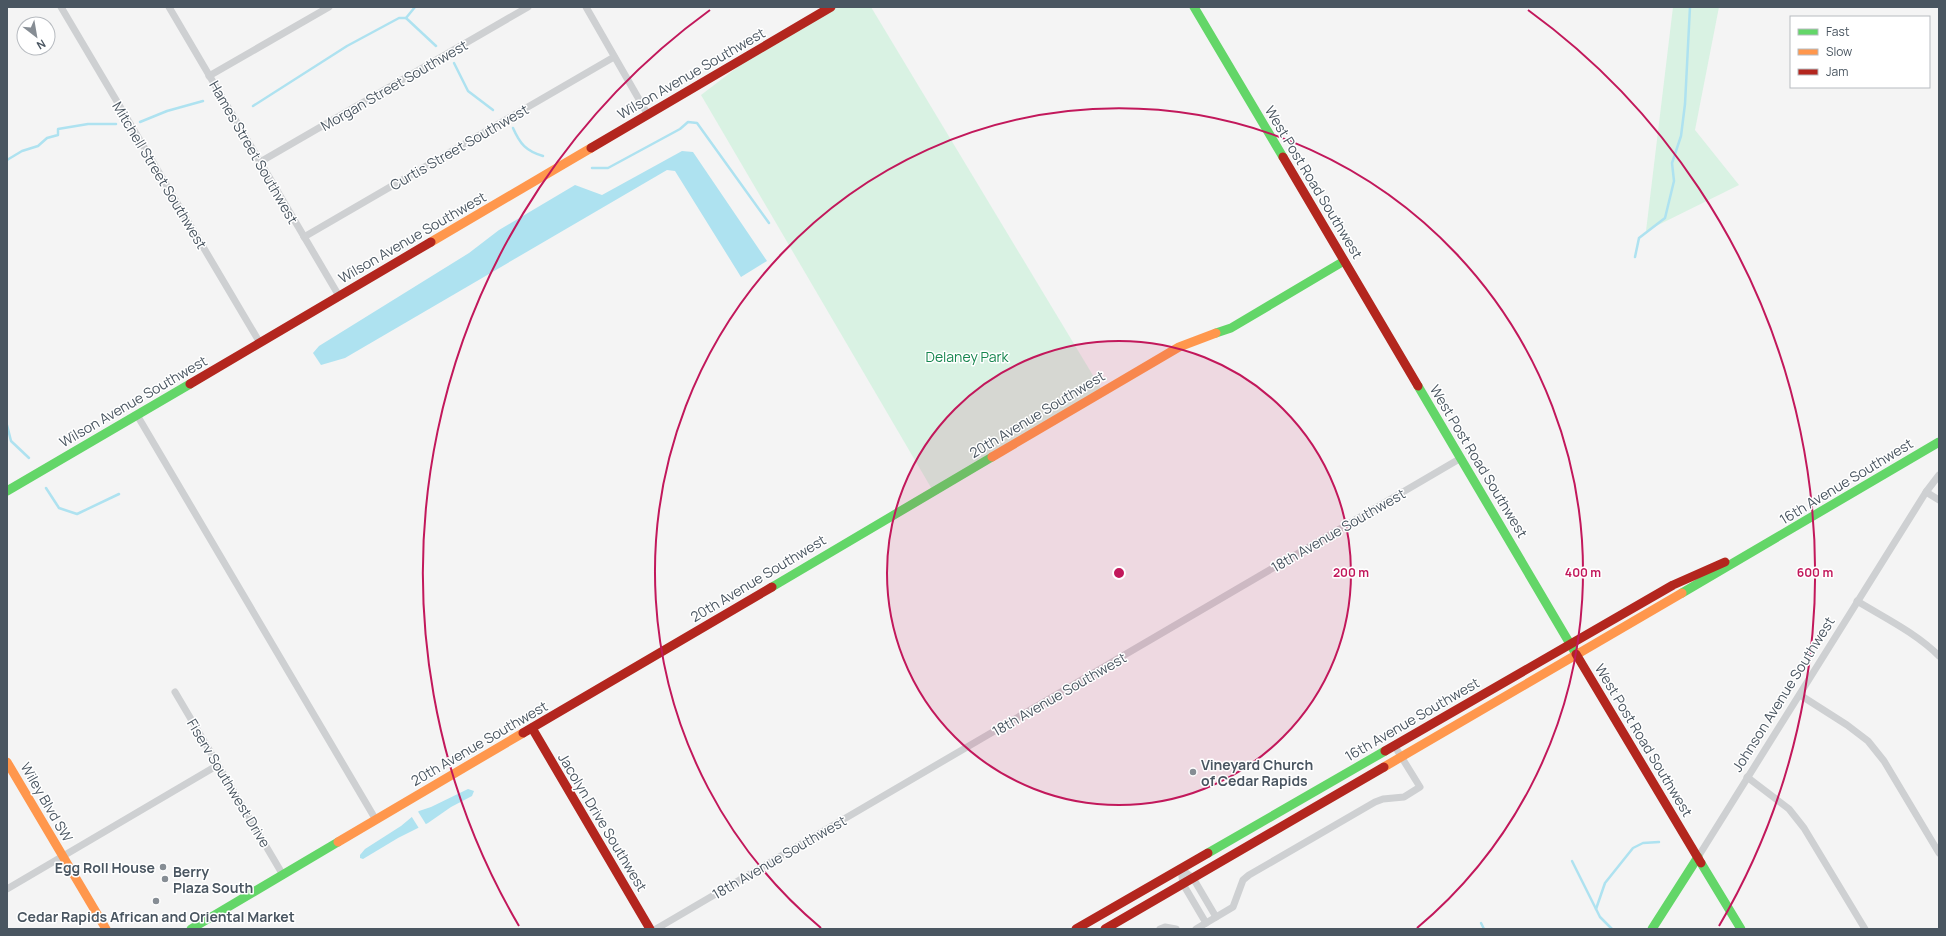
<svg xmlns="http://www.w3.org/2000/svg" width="1946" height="936" viewBox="0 0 1946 936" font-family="Manrope,sans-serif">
<rect width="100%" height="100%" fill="#f4f4f4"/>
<g fill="#d9f2e3">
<polygon points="831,7 871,7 1103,392 933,491 701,95 764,47"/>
<polygon points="1673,7 1719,7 1695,130 1739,185 1646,231"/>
</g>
<g fill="#aee2f0">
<polygon points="682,151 693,152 767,261 741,277 675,171 667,170 345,358 321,365 313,353 319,346 469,253 499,230 575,185 602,195"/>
<polygon points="468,789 474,791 472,796 451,807 428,823 398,838 363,859 360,858 360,855 365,849 401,826 419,811 431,807"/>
</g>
<polygon fill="#f4f4f4" points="417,810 427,826 420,830 410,814"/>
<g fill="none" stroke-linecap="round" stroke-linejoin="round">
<g stroke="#aee2f0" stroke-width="2.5">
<polyline points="406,18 415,7"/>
<polyline points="454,63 468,91 493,110"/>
<polyline points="253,106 347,46 399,18 406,18 436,46"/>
<polyline points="140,122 167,111 203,101"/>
<path d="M513 128C520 144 526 151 543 156"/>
<polyline points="7,160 22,151 38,146 47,138 58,135 58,129 88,124 116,124"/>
<polyline points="592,168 608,168 680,129 688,122 697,123 769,223"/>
<polyline points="1635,257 1639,238 1665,218 1674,181 1672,163 1681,136 1685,104 1690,7"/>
<polyline points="7,425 11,441 29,458"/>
<polyline points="46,488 59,508 77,514 119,494"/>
<polyline points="1572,861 1600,917 1612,929"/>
<polyline points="1596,909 1605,883 1633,848 1643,843 1659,842"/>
<polyline points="1481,923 1484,929"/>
</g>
<g stroke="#ced0d2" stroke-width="7">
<polyline points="61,7 260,343"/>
<polyline points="169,7 339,296"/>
<polyline points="586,7 648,115"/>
<polyline points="209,76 329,7"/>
<polyline points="260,162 528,7"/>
<polyline points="304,237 614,57"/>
<polyline points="137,415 376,820"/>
<polyline points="1926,492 1939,500"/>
<path d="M1857 601C1885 618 1916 633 1939 656"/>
<polyline points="175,692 283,875"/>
<polyline points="1800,695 1847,725 1868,741 1884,761 1939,853"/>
<polyline points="1747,777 1789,809 1804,828 1865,929"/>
<polyline points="1698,857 1926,492 1939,475"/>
<polyline points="1181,869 1193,878 1216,917"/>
<polyline points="1181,869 1183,884 1206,923"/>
<polyline points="7,889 218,765"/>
<polyline points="656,929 1461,458"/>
<polyline points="1160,929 1165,927 1176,929"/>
<polyline points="1196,929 1233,907 1243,880 1249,875 1375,802 1383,799 1404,797 1420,787 1394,745"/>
</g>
<g stroke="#63d668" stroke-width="9">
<polyline points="1194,7 1283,157"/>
<polyline points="1216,333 1231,328 1344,261"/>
<polyline points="1418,386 1576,654"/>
<polyline points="7,491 190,384"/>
<polyline points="772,587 992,457"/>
<polyline points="1682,593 1939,442"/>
<polyline points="1208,853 1385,751"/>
<polyline points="1701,863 1741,929"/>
<polyline points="191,929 338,842"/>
<polyline points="1652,929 1698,857"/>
</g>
<g stroke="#ff974d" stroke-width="9">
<polyline points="431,242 591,148"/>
<polyline points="992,457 1179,347 1216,333"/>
<polyline points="7,762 106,929"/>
<polyline points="1384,767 1682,593"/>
<polyline points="338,842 523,733"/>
</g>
<g stroke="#b3261e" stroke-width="9">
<polyline points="591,148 831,7"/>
<polyline points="1283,157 1418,386"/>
<polyline points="190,384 431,242"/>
<polyline points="1576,654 1701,863"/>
<polyline points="532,728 650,929"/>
<polyline points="523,733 772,587"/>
<polyline points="1385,751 1673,585 1725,562"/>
<polyline points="1076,929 1208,853"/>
<polyline points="1105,929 1384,767"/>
</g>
</g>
<circle cx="1119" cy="573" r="232" fill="#c2185b" fill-opacity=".12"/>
<g fill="none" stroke="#c2185b" stroke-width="2">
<circle cx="1119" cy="573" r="232"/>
<path d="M821 928A464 464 0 1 1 1417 928"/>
<path d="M519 926A696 696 0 0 1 710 10M1528 10A696 696 0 0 1 1719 926"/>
</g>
<g fill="#868d94" stroke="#fff" stroke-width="1.5">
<circle cx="1193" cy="772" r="4"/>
<circle cx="163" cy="867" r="4"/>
<circle cx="165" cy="879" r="4"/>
<circle cx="156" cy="901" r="4"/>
</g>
<g text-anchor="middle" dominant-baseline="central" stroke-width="3" stroke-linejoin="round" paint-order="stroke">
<g font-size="14" fill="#4a5661" stroke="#fff">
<text transform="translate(691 73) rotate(-30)">Wilson Avenue Southwest</text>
<text transform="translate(394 85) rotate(-30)">Morgan Street Southwest</text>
<text transform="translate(459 147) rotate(-30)">Curtis Street Southwest</text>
<text transform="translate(254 152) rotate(60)">Hames Street Southwest</text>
<text transform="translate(160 175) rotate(59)">Mitchell Street Southwest</text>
<text transform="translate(1314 182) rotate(59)">West Post Road Southwest</text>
<text transform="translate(412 237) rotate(-30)">Wilson Avenue Southwest</text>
<text transform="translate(133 401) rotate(-30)">Wilson Avenue Southwest</text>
<text transform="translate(1037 414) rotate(-31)">20th Avenue Southwest</text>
<text transform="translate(1479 461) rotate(59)">West Post Road Southwest</text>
<text transform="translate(1846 481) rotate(-31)">16th Avenue Southwest</text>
<text transform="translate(1338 530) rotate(-30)">18th Avenue Southwest</text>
<text transform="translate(758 578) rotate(-31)">20th Avenue Southwest</text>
<text transform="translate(1059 694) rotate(-30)">18th Avenue Southwest</text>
<text transform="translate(1783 694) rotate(-58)">Johnson Avenue Southwest</text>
<text transform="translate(1412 719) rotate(-30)">16th Avenue Southwest</text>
<text transform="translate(1644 740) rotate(59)">West Post Road Southwest</text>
<text transform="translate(479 743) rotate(-30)">20th Avenue Southwest</text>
<text transform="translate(229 783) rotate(59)">Fiserv Southwest Drive</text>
<text transform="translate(47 802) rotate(60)">Wiley Blvd SW</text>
<text transform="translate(603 822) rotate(59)">Jacolyn Drive Southwest</text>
<text transform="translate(779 857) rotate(-30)">18th Avenue Southwest</text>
</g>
<g font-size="14" fill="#17864f" stroke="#fff">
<text x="967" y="356">Delaney Park</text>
</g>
<g font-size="14" font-weight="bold" fill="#4a5661" stroke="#fff" text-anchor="start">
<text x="1201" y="764">Vineyard Church<tspan x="1201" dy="16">of Cedar Rapids</tspan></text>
<text x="155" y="867" text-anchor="end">Egg Roll House</text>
<text x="173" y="871">Berry<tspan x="173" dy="16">Plaza South</tspan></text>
<text x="156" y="916" text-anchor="middle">Cedar Rapids African and Oriental Market</text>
</g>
</g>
<circle cx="1119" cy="573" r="6" fill="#c2185b" stroke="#fff" stroke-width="2"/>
<g font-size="12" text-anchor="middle" font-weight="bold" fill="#c2185b" stroke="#fff" stroke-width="3" stroke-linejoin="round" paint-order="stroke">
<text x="1351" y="577">200 m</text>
<text x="1583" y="577">400 m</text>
<text x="1815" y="577">600 m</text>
</g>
<rect width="1946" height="936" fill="none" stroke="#4a5661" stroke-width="16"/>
<rect x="1790" y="16" width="140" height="72" fill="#ffffff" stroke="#b7bbc0"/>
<rect x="1798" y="29" width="20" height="6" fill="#63d668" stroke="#b7bbc0"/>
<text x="1826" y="36" font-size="12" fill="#4a5661">Fast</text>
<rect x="1798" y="49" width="20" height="6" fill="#ff974d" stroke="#b7bbc0"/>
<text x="1826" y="56" font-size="12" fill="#4a5661">Slow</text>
<rect x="1798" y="69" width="20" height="6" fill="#b3261e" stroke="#b7bbc0"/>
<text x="1826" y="76" font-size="12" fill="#4a5661">Jam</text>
<g transform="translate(36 36) rotate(149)"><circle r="19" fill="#ffffff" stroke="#b7bbc0"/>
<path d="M0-3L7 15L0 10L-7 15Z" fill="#868d94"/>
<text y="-6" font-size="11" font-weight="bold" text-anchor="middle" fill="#4a5661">N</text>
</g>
</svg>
